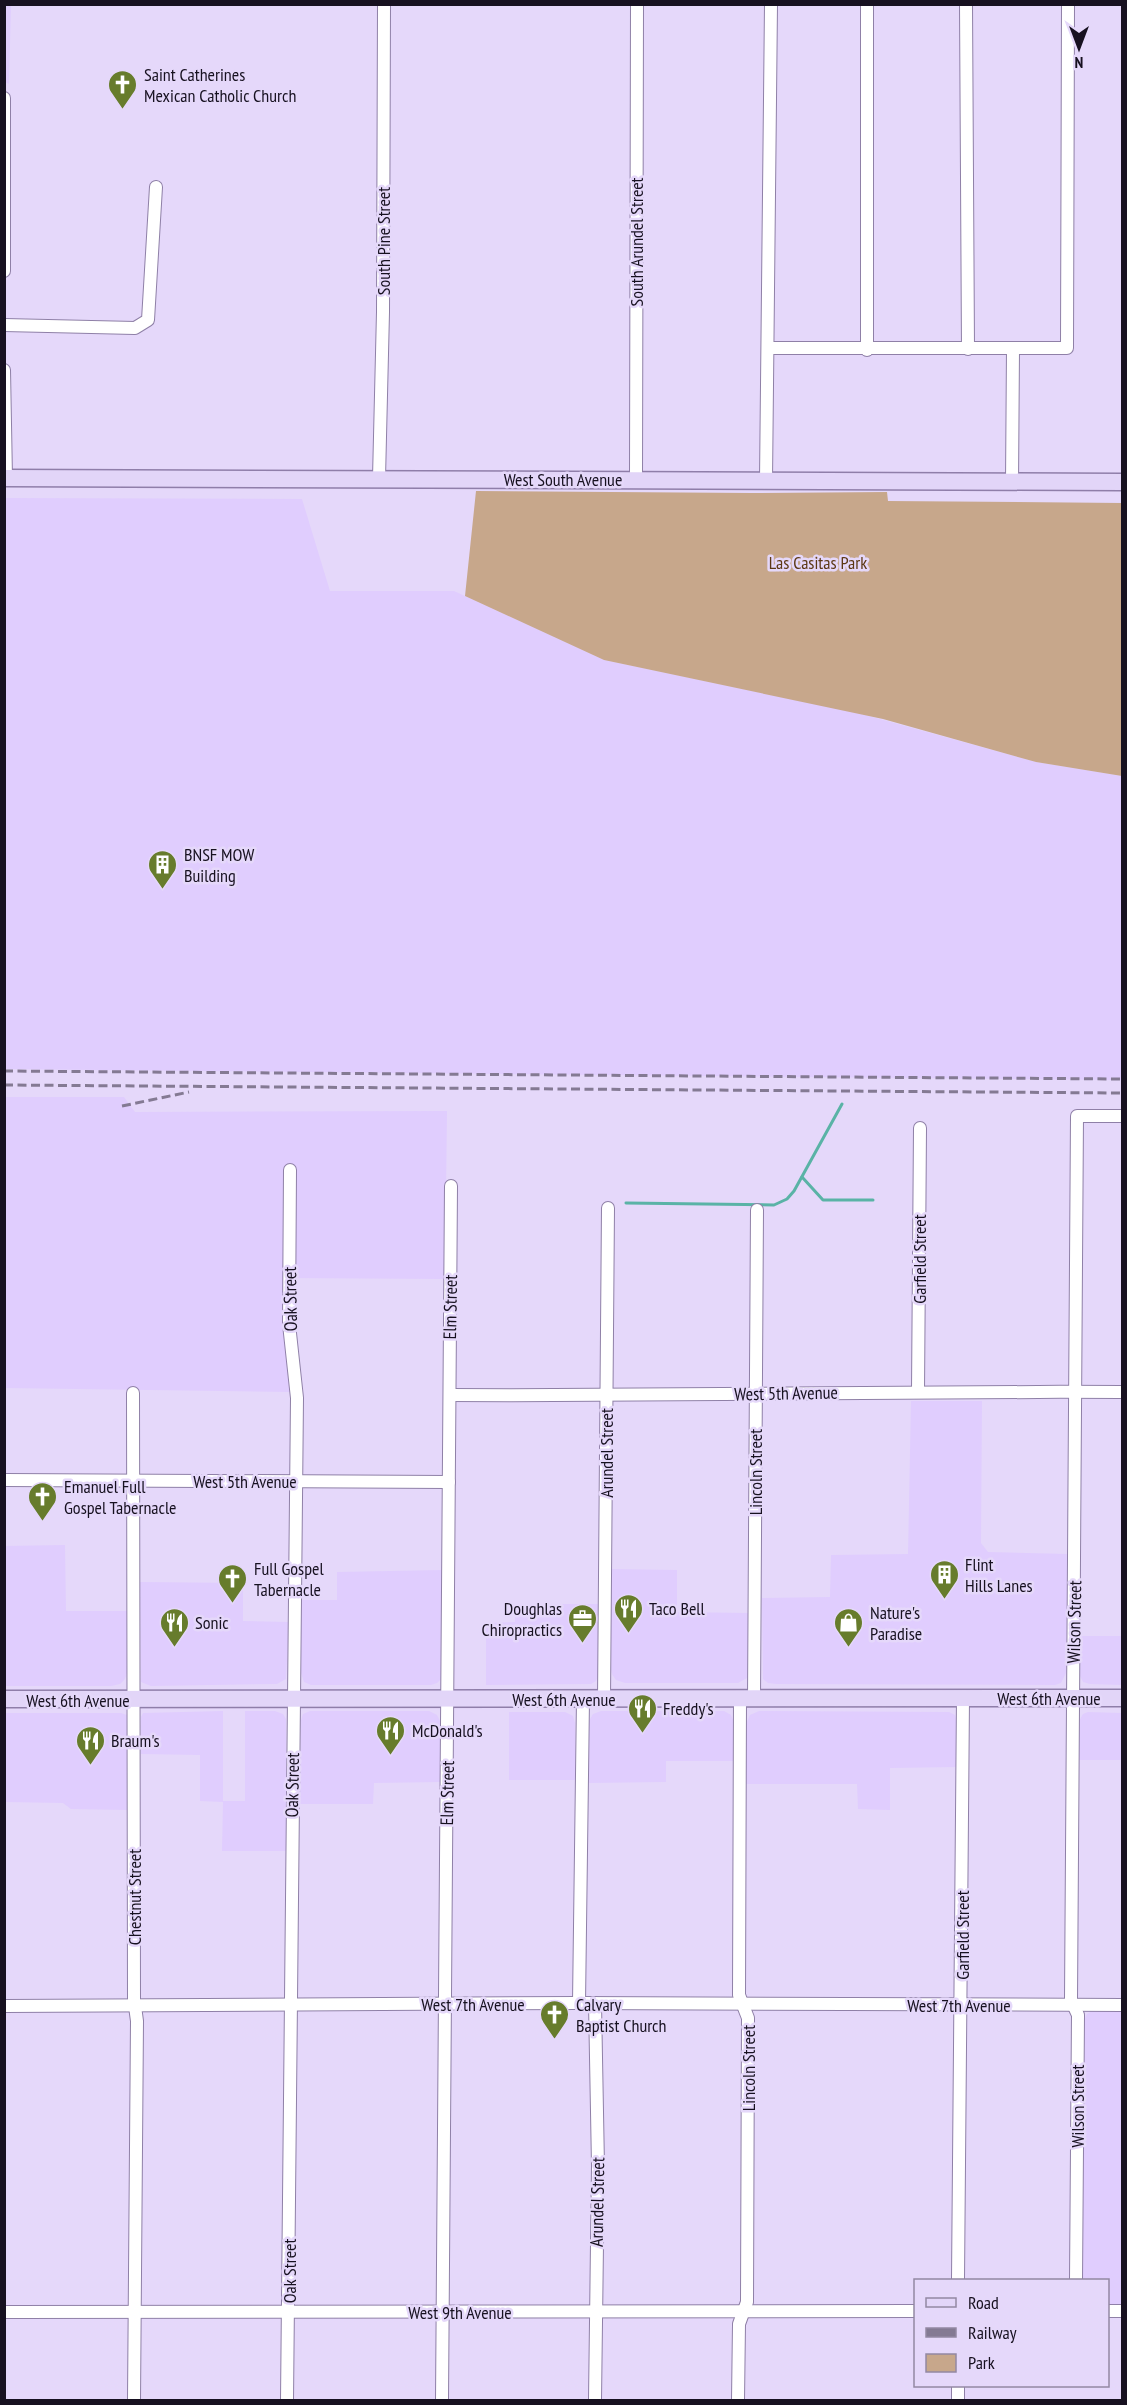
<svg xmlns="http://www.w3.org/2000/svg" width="1127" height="2405" viewBox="0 0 1127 2405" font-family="'PT Sans Narrow',sans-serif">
<rect width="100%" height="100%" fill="#e5d8fa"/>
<g fill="#e0cdfe">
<polygon points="5,4 11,5 9,84 5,82"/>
<polygon points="5,498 302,499 330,591 454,591 604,660 858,713 1036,762 1122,776 1122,1080 5,1069"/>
<polygon points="5,1097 124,1097 135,1112 447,1111 445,1279 284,1278 290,1392 5,1388"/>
<polygon points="911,1401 982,1401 981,1543 988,1552 1068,1554 1066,1673 1061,1683 1055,1685 776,1684 768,1683 763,1679 762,1598 830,1597 831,1555 908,1554"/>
<polygon points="65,1545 66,1611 128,1611 128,1670 125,1679 120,1684 111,1686 5,1686 4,1546"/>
<polygon points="611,1569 677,1570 677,1612 749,1613 747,1678 738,1683 625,1683 616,1680 612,1674 610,1665"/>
<polygon points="443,1570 442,1678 437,1683 431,1685 311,1685 304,1682 300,1670 301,1600 337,1600 337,1572"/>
<polygon points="140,1582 243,1583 243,1621 289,1622 286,1679 277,1684 151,1686 141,1682"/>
<polygon points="515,1604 600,1604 599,1674 596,1681 591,1684 486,1685 486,1623 515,1622"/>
<polygon points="1081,1636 1122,1636 1122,1685 1090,1684 1083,1682 1080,1676"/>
<polygon points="223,1711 223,1801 245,1801 245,1711 275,1711 283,1714 286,1719 286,1851 222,1851 223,1802 200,1801 200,1755 141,1754 141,1717 143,1713"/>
<polygon points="310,1711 429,1711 437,1715 442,1725 441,1782 374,1783 373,1804 300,1804 301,1720 303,1714"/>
<polygon points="601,1711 724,1711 731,1715 734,1722 734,1761 666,1761 666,1782 589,1783 589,1721 593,1714"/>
<polygon points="759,1711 949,1712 955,1715 958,1724 958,1767 890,1768 890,1810 858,1809 857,1784 746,1784 746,1724 750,1715"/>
<polygon points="509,1712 565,1712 573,1716 575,1723 575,1780 509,1780"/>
<polygon points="1088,1712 1122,1713 1122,1760 1078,1760 1078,1723 1083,1714"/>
<polygon points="5,1713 121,1713 127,1715 129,1718 130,1810 71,1809 63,1803 5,1802"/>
<polygon points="1092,2011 1122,2011 1122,2305 1108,2305 1108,2280 1082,2280 1085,2018 1087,2014"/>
</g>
<polygon fill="#c7a78b" points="476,491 750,493 887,492 888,501 1122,503 1122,776 1036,762 883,719 604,660 465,596"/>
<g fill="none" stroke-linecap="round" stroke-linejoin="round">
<g stroke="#5ab3a6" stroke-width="3">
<polyline points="802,1177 823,1200 873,1200"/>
<polyline points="626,1203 774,1205 787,1199 794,1191 842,1104"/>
</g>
<defs>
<g id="minor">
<polyline points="867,4 867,350"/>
<polyline points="966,4 968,349"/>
<polyline points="4,98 4,271"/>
<polyline points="4,325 135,328 148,320 156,187"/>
<polyline points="768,348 1067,348 1068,4"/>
<polyline points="4,370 6,478"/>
<polyline points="379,478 383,312 384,4"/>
<polyline points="636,480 637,4"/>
<polyline points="766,480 771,4"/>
<polyline points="1012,482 1013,349"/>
<polyline points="918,1391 920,1128"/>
<polyline points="133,1393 134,1999 137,2021 134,2400"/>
<path d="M450 1395C674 1396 898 1391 1122 1392"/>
<polyline points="4,1480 449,1482"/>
<polyline points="604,1699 608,1208"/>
<polyline points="754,1699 757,1210"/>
<polyline points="579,2003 583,1699"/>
<polyline points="4,2006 579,2003 1122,2005"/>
<polyline points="958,2280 963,1698"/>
<polyline points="1076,2280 1078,2015 1071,2000 1077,1116 1122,1116"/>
<polyline points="1108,2311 1122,2311"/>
<polyline points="4,2312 916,2311"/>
<polyline points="958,2386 958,2400"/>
<polyline points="287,2400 297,1398 289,1324 290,1170"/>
<polyline points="442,2400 451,1186"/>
<polyline points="595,2400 598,2166 595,2003"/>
<polyline points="738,2400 739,2324 747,2302 748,2018 739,1995 740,1699"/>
</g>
<g id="major">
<polyline points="4,478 1122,482"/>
<polyline points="4,1699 1122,1698"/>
</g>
</defs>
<use href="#minor" stroke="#8f80a7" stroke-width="14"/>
<use href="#major" stroke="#8f7ea9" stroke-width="19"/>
<use href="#minor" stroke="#fff" stroke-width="12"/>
<use href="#major" stroke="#e2d5f8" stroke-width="16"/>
<g stroke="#847a93" stroke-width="3" stroke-dasharray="9 4.5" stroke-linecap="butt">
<polyline points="4,1071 1122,1079"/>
<polyline points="4,1085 1122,1093"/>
<polyline points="122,1106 189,1092"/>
</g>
</g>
<defs>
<symbol id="church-pin" viewBox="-11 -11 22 30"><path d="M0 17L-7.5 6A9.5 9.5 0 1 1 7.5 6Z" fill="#677c2c" stroke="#e5d8fa"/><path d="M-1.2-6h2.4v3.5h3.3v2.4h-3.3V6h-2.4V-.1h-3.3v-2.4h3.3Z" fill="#fff"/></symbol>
<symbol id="building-pin" viewBox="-11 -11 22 30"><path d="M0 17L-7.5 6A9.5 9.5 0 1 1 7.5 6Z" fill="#677c2c" stroke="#e5d8fa"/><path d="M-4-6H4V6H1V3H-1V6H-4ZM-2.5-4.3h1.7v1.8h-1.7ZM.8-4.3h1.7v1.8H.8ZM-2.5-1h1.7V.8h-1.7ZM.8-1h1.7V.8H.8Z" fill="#fff"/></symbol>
<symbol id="restaurant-pin" viewBox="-11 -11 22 30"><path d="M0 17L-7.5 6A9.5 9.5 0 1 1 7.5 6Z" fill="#677c2c" stroke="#e5d8fa"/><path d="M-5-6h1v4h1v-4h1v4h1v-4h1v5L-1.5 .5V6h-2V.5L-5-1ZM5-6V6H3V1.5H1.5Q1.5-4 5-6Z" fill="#fff"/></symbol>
<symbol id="office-pin" viewBox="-11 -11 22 30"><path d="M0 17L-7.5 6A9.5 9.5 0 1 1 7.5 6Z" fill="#677c2c" stroke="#e5d8fa"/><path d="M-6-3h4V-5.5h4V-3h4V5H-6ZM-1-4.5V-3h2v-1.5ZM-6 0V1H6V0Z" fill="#fff"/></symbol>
<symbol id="shop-pin" viewBox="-11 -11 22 30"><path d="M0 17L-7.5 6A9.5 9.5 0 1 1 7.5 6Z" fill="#677c2c" stroke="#e5d8fa"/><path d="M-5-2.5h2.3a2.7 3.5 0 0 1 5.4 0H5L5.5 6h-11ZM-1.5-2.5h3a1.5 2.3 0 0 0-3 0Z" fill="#fff"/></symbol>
</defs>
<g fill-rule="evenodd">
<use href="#church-pin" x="106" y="68" width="33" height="45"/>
<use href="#building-pin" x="146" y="848" width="33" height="45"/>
<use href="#church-pin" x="26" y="1480" width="33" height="45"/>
<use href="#building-pin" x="928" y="1558" width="33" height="45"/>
<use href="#church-pin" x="216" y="1562" width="33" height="45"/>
<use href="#restaurant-pin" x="612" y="1592" width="33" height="45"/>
<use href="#office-pin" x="566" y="1602" width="33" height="45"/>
<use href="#restaurant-pin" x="158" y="1606" width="33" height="45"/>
<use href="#shop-pin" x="832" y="1606" width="33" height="45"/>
<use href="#restaurant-pin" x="626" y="1692" width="33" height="45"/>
<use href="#restaurant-pin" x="374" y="1714" width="33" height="45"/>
<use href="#restaurant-pin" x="74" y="1724" width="33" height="45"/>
<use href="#church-pin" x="538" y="1998" width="33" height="45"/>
</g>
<g text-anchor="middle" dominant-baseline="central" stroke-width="5" stroke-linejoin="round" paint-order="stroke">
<g font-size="18" fill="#171120" stroke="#e5d8fa" text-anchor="start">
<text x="144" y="74">Saint Catherines<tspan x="144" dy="21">Mexican Catholic Church</tspan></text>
<text x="184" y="854">BNSF MOW<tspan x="184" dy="21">Building</tspan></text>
<text x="64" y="1486">Emanuel Full<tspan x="64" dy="21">Gospel Tabernacle</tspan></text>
<text x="965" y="1564">Flint<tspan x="965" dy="21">Hills Lanes</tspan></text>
<text x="254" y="1568">Full Gospel<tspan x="254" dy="21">Tabernacle</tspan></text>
<text x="562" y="1608" text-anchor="end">Doughlas<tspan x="562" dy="21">Chiropractics</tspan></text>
<text x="649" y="1608">Taco Bell</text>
<text x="870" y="1612">Nature's<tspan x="870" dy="21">Paradise</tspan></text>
<text x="195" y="1622">Sonic</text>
<text x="663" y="1708">Freddy's</text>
<text x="412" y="1730">McDonald's</text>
<text x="111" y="1740">Braum's</text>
<text x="576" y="2004">Calvary<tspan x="576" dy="21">Baptist Church</tspan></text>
</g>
<g font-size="18" fill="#171120" stroke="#e5d8fa">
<text transform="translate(383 241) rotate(-90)">South Pine Street</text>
<text transform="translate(636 242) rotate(-90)">South Arundel Street</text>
<text x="563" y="479">West South Avenue</text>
<text transform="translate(919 1259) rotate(-90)">Garfield Street</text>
<text transform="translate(290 1299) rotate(-91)">Oak Street</text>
<text transform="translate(450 1307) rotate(-89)">Elm Street</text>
<text transform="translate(786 1393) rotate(-1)">West 5th Avenue</text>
<text transform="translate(606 1453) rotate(-90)">Arundel Street</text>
<text transform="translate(755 1472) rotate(-90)">Lincoln Street</text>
<text x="245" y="1481">West 5th Avenue</text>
<text transform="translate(1074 1622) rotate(-89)">Wilson Street</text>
<text x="1049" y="1698">West 6th Avenue</text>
<text x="564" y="1699">West 6th Avenue</text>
<text x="78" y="1700">West 6th Avenue</text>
<text transform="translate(292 1785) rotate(-89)">Oak Street</text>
<text transform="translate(447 1793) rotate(-89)">Elm Street</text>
<text transform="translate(134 1897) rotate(-90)">Chestnut Street</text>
<text transform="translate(962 1935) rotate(-90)">Garfield Street</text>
<text x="473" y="2004">West 7th Avenue</text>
<text x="959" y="2005">West 7th Avenue</text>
<text transform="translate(748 2068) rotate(-90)">Lincoln Street</text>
<text transform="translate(1077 2106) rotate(-90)">Wilson Street</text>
<text transform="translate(597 2202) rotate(-89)">Arundel Street</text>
<text transform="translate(289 2271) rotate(-90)">Oak Street</text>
<text x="460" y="2312">West 9th Avenue</text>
</g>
<g font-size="18" fill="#5c3814" stroke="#e5d8fa">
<text x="818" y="562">Las Casitas Park</text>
</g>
</g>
<rect width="1127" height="2405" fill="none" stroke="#171120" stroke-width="12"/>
<rect x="914" y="2279" width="195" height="108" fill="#e5d8fa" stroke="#9388a3" stroke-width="1.5"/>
<rect x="926" y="2298" width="30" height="9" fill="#e2d5f8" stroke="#9388a3" stroke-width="1.5"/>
<text x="968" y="2309" font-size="18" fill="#171120">Road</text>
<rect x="926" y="2328" width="30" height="9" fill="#847a93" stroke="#9388a3" stroke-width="1.5"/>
<text x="968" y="2339" font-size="18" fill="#171120">Railway</text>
<rect x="926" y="2354" width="30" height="18" fill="#c7a78b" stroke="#9388a3" stroke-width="1.5"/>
<text x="968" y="2369" font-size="18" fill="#171120">Park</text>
<g transform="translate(1079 48) rotate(180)" stroke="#e5d8fa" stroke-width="4.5" paint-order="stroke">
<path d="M0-4.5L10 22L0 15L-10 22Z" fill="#171120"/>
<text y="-9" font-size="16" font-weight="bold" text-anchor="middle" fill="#171120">N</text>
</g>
</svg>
